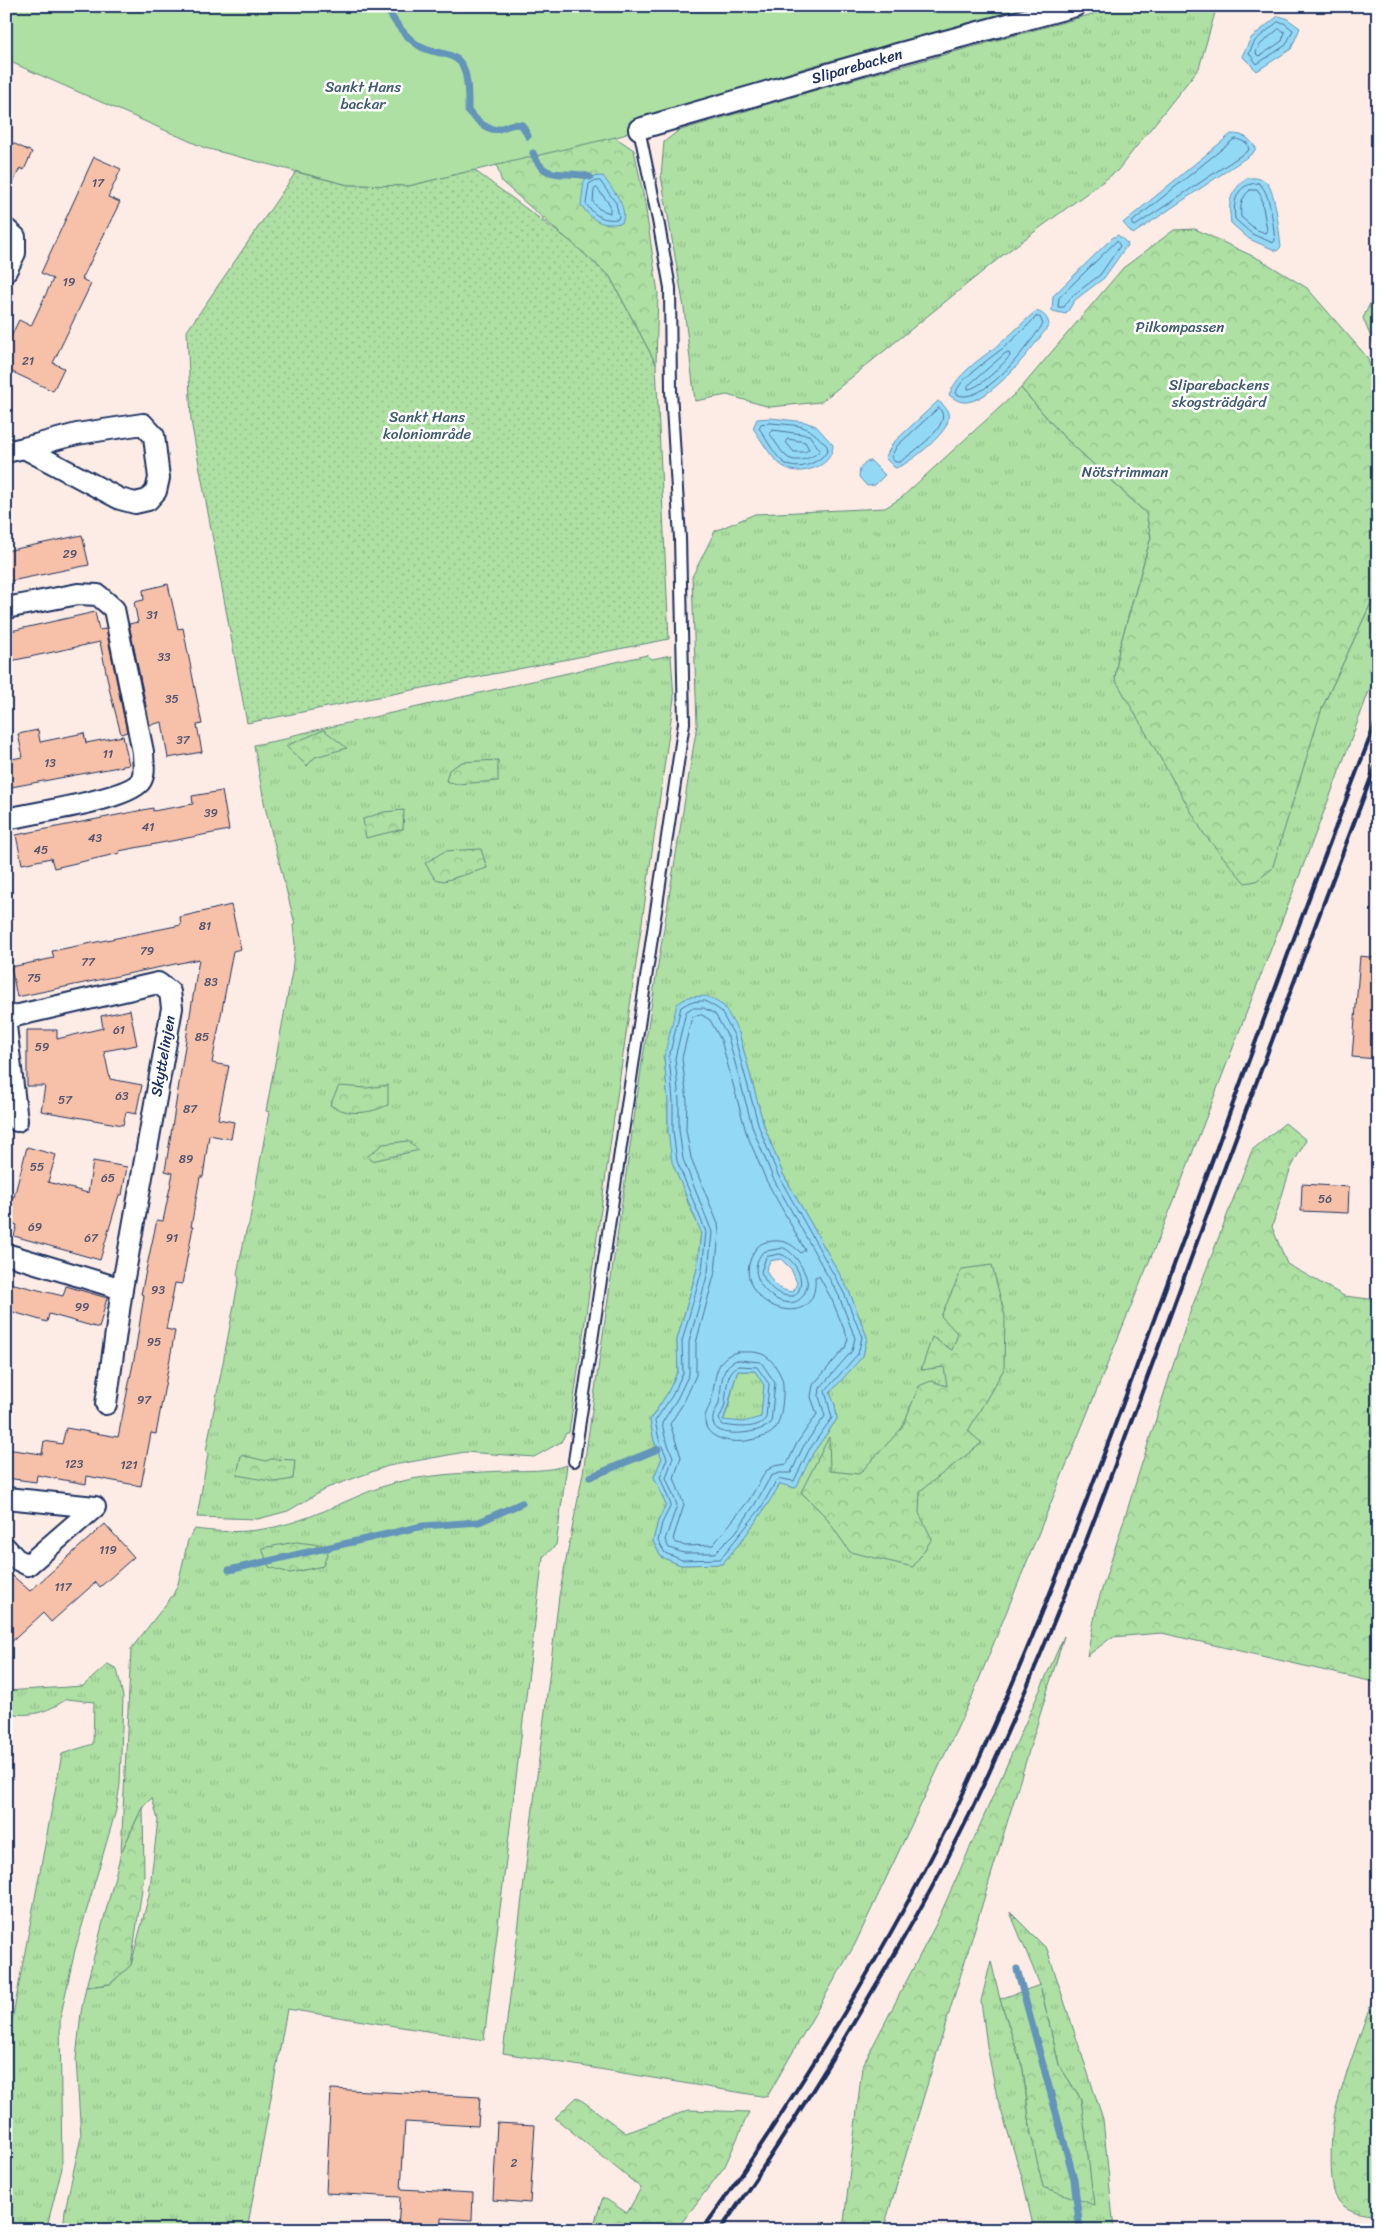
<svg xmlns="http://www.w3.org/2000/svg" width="1384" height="2236" viewBox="0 0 1384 2236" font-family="Sriracha,sans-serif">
<defs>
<pattern id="grass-tufts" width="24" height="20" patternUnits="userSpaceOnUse" patternTransform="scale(1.25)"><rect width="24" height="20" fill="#ade0a2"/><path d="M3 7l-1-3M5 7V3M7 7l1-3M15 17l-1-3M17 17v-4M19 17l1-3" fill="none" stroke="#94c08e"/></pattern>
<pattern id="forest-crowns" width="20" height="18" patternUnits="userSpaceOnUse" patternTransform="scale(1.25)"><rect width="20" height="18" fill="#ade0a2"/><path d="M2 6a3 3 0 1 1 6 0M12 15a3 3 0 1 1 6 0" fill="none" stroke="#94c08e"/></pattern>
<pattern id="garden-dots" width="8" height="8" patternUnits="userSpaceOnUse" patternTransform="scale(1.25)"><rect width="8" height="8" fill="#ade0a2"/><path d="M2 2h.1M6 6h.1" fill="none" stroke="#94c08e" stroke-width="1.8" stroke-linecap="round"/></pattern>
</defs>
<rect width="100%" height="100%" fill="#fcece5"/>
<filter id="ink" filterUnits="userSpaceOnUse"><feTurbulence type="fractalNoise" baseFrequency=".02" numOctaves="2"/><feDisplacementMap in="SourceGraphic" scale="10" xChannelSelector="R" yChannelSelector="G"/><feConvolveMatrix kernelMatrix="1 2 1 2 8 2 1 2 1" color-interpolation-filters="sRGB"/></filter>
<g filter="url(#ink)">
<g fill="url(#grass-tufts)" stroke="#648880" fill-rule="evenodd">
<polygon points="1122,6 1217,6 1199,68 1117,171 1003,255 821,402 770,407 727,395 695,401 684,308 661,176 664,142 678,131 826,87"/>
<path d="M1021 388 1062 435 1146 513 1151 537 1119 649 1115 679 1322 708 1378 588V667L1333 788 1175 1198 971 1699 855 1944 767 2097 503 2053 559 1596 583 1473 642 1063 697 725 692 577 715 531 755 514 885 508 901 498ZM739 1033 764 1126 783 1174 849 1291 867 1337 863 1356 829 1393 835 1405 837 1419 813 1453 795 1488 780 1483C763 1513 744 1539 722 1564L681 1565 661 1557 653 1541 658 1521 666 1505 654 1477 662 1458 654 1441 650 1420 667 1394 678 1371 677 1340 697 1269 701 1231 688 1203 668 1131V1102L664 1057Z"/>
<polygon points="647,655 652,659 671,655 674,698 569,1433 566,1433 561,1442 534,1457 465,1452 388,1466 327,1488 288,1511 258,1519 197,1517 208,1454 206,1451 239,1279 237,1274 246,1231 249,1224 269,1112 266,1111 292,972 295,945 293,925 295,924 265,807 254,745 290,738 290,736"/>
<path d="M738 1371H755L764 1385 761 1417 742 1425 723 1421C731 1404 731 1388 738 1371Z"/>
<path d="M567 1465 556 1545 543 1557 484 2040 287 2009 247 2230H63L65 2210 81 2137 76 2059 81 2012 86 1987 110 1984 131 1965 149 1895 158 1820 152 1798 143 1806 121 1853 131 1649 173 1595 178 1584 188 1540 195 1529C231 1534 263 1532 297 1521 336 1509 370 1486 412 1479 442 1474 476 1472 507 1471 529 1470 546 1472 567 1465Z"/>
<path d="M108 1664 117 1669 123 1697 120 1784 116 1810 75 1950 60 2019 62 2168 46 2230H6V2053L62 1754 93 1744 94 1702 67 1699C45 1713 32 1717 6 1713V1691L83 1686Z"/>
<polygon points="1010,1912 1047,1949 1103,2119 1114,2230 1034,2230 1022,2177 997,2097 987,2046 981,2001 991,1961 1000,1999 1023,2069 1031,2134 1081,2099 1059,2065 1040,1985"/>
</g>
<g fill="url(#forest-crowns)" stroke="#648880">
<polygon points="579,113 634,150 645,203 658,293 656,364 610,277 502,182 489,141"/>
<polygon points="1195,229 1261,260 1307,288 1367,357 1378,389 1378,588 1322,708 1272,869 1256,881 1245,883 1204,834 1115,679 1119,649 1151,537 1146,513 1062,435 1021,388 1123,268 1174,230"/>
<polygon points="1378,287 1378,355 1363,318"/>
<polygon points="324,730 347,748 315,757 307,766 286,746"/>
<polygon points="498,760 498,781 457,784 446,781 449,770 462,762"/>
<polygon points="404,810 403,829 366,838 363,819 384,812"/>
<polygon points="481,849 487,868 444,881 435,879 425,863 445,851"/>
<path d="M388 1085V1105C369 1114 348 1116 330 1105L339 1086 367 1088Z"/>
<polygon points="1285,1123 1306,1140 1290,1170 1272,1227 1287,1264 1344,1296 1378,1300 1378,1683 1162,1633 1112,1637 1087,1656 1097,1605 1189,1315 1252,1150"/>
<polygon points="408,1141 419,1150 372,1161 368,1156 383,1144"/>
<polygon points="992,1265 1005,1316 1004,1369 968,1431 982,1443 920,1491 919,1513 932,1539 913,1567 850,1552 825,1516 801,1492 829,1437 830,1471 859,1474 902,1428 919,1386 931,1381 947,1386 944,1367 921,1370 932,1337 952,1350 958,1334 941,1316 962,1269"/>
<polygon points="241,1455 266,1461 271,1459 295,1460 293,1479 275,1482 237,1475"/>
<polygon points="296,1542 330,1546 323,1566 290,1573 269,1567 262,1548"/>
<polygon points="1064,1636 883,2230 843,2230 862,2067 936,1924"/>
<polygon points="143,1806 144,1875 131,1965 110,1984 86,1987 121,1853"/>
<path d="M1378 1982V2215C1363 2215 1346 2212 1337 2199 1328 2185 1331 2129 1335 2112 1347 2068 1364 2025 1378 1982Z"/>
<polygon points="1040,1985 1059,2065 1081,2099 1094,2205 1043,2187 1031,2134 1023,2069 1000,1999"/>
<polygon points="577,2097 626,2133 689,2110 749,2112 725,2166 676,2230 592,2230 603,2197 627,2213 641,2188 555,2118"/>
</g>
<polygon fill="#ade0a2" stroke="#648880" points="6,6 1034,6 808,67 641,120 624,135 409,186 348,185 205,148 6,60"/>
<polygon fill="url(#garden-dots)" stroke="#648880" points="474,170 570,241 610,277 656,364 669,639 247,723 191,421 187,331 296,172 348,185 409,186"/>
<g fill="#93d8f5" stroke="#6394b9" fill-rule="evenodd">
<polygon points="1278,16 1286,18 1300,28 1291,49 1257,71 1242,56 1251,38"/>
<path d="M1231 134C1244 134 1249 138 1256 148L1253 153 1133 234 1123 223Z"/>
<path d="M603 176C612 190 629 206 622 223 600 226 594 222 581 205L584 181 590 177Z"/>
<path d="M1247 178C1253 178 1260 177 1266 182 1276 191 1279 232 1281 247L1277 251 1249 239 1231 223C1228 201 1229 193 1247 178Z"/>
<polygon points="1118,235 1128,244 1104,278 1075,300 1066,314 1052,311 1053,296 1112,238"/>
<path d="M1036 311C1043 313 1048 317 1049 325 1035 345 990 405 963 402 957 401 953 398 949 395 959 370 985 357 1004 340 1015 331 1025 320 1036 311Z"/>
<path d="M938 401C945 406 950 411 948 420 947 434 907 466 895 468L885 458 893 443Z"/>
<path d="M771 418 805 422 816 426 833 445C833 454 827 462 819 466 782 483 771 454 753 428L757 419Z"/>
<polygon points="871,461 885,475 875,485 867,486 859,477 860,469 865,462"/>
<path d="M707 996 724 1006 739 1033 764 1126 783 1174 849 1291 867 1337 863 1356 830 1393 835 1405 837 1419 813 1453 796 1488 780 1484C763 1513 744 1539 722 1564L681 1565 661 1557 653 1541 658 1521 666 1505 654 1477 662 1458 654 1441 650 1420 667 1394 678 1371 677 1340 697 1269 701 1232 672 1162 668 1131V1102L664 1057 677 1004 688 997ZM781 1259 791 1269 797 1283 793 1292C779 1291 772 1283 766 1270L770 1261ZM738 1371H755L764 1385 761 1417 743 1422 723 1420C730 1404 731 1387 738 1371Z"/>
</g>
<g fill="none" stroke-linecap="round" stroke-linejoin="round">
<g stroke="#4b739a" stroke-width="1">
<polygon points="1278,22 1284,23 1293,30 1286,45 1257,64 1249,53 1255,41"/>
<polygon points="1279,29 1285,32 1282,41 1260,56 1257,55 1256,52 1260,45"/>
<polygon points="1237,139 1247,143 1249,150 1135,226 1132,225 1132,222 1233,140"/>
<path d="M600 181 616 203 619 216 618 219C603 221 595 216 586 204L589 184 592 182Z"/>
<path d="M1258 183C1271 190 1273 226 1275 240L1273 243 1252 234 1235 219C1233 201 1236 184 1258 183Z"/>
<polygon points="597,188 610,205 610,213 599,209 593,202 594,190"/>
<path d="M1250 190H1257L1261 196 1267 230 1265 233 1255 229 1241 217C1240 205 1241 198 1250 190Z"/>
<polygon points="1117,241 1120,246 1100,275 1072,296 1064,307 1058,307 1059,298"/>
<path d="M1036 317H1040L1043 324C1030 343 983 408 956 394 956 380 997 354 1008 344 1018 335 1027 326 1036 317Z"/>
<path d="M1006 353H1009L1010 356C1002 365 979 389 968 389V386Z"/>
<path d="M939 408C956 424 911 453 900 462H895L891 457 897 446Z"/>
<path d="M771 423C801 426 806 423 827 446L828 451C818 463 796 474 782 461 773 453 766 438 759 428L761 424Z"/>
<path d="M773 430 809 435 820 450C814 458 797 464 787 457 781 452 775 441 770 434Z"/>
<polygon points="788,439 805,442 809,449 805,452 794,452 786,442"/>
<polygon points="705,1001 720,1010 734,1035 759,1127 778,1175 844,1293 862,1337 858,1354 825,1391 832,1418 809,1450 794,1481 781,1479 776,1481 761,1508 720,1559 682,1560 665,1553 658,1541 662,1523 671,1505 660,1477 667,1458 659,1439 655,1421 672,1396 683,1373 682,1341 702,1270 706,1232 677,1161 673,1131 673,1101 669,1057 681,1007 690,1002"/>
<polygon points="692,1008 704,1008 715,1014 728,1037 753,1129 773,1178 839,1296 855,1338 852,1351 820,1388 819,1396 825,1416 803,1447 791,1473 779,1473 771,1476 755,1504 736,1532 715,1553 684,1553 669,1548 665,1540 677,1505 666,1478 673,1457 665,1437 662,1423 677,1399 689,1374 689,1342 708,1272 712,1232 683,1159 679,1130 679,1101 675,1058 686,1012"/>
<path d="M702 1015 710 1020 721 1040 746 1132 766 1180 805 1250 801 1253C790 1242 782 1239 766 1242 758 1244 754 1250 751 1258 732 1305 820 1337 815 1277L819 1276 832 1300 848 1339 845 1348 813 1385 811 1397 817 1414 797 1443 787 1464 774 1466 766 1471 749 1500 713 1545 685 1546 675 1542 673 1539 684 1505 674 1478 681 1457 670 1424 684 1402 696 1375V1343L715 1272 719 1233 718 1224 691 1158 686 1130 687 1101 682 1058 692 1017Z"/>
<path d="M784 1248C794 1253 801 1264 805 1274 808 1281 808 1285 805 1292 791 1323 737 1280 763 1252Z"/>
<path d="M780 1254C796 1258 809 1285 794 1296 777 1297 768 1287 761 1272L766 1257Z"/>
<path d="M738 1352C746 1352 757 1351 764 1355 772 1359 779 1371 782 1379 785 1389 782 1423 774 1430 768 1437 755 1439 746 1441 731 1443 704 1439 705 1419 705 1412 710 1407 711 1401 716 1383 713 1356 738 1352Z"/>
<path d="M738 1360 761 1362 775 1383 771 1423C762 1433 720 1439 714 1425 710 1416 717 1410 719 1403 722 1389 719 1364 738 1360Z"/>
<path d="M739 1366 757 1367 769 1384 766 1418C758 1430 736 1427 723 1425L719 1419C721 1414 724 1409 725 1403 727 1392 725 1370 739 1366Z"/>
</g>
<g stroke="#6394b9" stroke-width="7">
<path d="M386 6C393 21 407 39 421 47 433 54 450 51 460 62 469 72 468 99 468 111 476 119 487 132 499 129 509 126 511 123 522 125L528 136"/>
<path d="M533 153C545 184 565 169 590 177"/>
<polyline points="590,1477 658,1449"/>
<polyline points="229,1570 423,1526 479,1522 522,1503"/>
<polyline points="1017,1969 1074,2179 1080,2230"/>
</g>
</g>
<g fill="#f6c1a8" stroke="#1b2f5e">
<polygon points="6,140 32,152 24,170 20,168 6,198"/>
<polygon points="94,157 121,169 108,197 120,202 82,279 91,284 53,363 64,368 53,391 6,369 6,347 19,320 31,326 53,279 41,273"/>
<polygon points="82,535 89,565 6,582 6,551"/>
<polygon points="168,584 178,629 183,628 202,724 197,725 202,752 168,758 162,722 150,725 129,624 138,622 134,602 144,600 143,590"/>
<polygon points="95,612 99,630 106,629 127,732 121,734 110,692 100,642 6,662 6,632"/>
<polygon points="38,730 40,742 84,733 86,743 123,736 129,765 6,788 6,760 23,757 18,734"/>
<polygon points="222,791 229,830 119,851 120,853 54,868 51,858 22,864 16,835 153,808 153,811 193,804 192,796"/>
<polygon points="231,905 241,949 233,951 212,1063 229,1066 218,1119 234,1122 231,1139 209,1135 203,1177 200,1177 191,1227 193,1227 182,1284 175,1283 166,1329 175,1331 156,1434 151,1433 141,1486 87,1476 86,1484 37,1475 36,1482 6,1478 6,1449 42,1454 44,1441 62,1444 66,1428 118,1437 135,1354 144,1295 141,1294 148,1261 157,1220 163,1221 173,1173 165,1171 199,959 17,997 11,967 54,958 52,951 181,925 180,917"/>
<polygon points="1360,956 1378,958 1378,1059 1352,1057"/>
<polygon points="130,1010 137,1045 104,1051 110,1079 142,1085 136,1114 126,1112 123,1125 41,1111 45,1086 27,1086 27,1030 57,1030 57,1039 103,1028 101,1016"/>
<polygon points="27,1147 56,1155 48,1182 88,1193 93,1161 127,1167 122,1195 119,1195 100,1260 14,1236 17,1225 6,1222 6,1195 14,1197"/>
<polygon points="1302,1184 1349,1187 1348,1213 1301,1211"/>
<polygon points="6,1282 63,1296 66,1286 107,1298 99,1328 49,1314 47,1322 6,1310"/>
<polygon points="105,1524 134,1557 100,1587 96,1582 51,1622 43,1613 6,1647 6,1570 30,1591"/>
<polygon points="331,2089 480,2097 478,2126 405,2122 401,2189 473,2193 472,2220 441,2218 441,2230 398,2230 400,2197 326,2193"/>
<polygon points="497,2123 535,2125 530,2203 493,2200"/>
</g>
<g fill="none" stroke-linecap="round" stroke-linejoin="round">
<defs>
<polyline id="service" points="574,1461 684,723 680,538 671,391 670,288 658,220 639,129"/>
<g id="minor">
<polyline points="639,129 897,54 1075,6"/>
<polyline points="6,229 15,237 15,253 6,271"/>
<polygon points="143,424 154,436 159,478 156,491 148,500 135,503 120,499 24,448 77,434"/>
<polyline points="6,452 24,448"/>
<path d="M6 608 78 594 98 595 114 609 143 752C143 762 146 774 140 782 126 800 32 813 6 819"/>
<polyline points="6,1018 158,983 170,992 172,1008 122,1289 6,1254"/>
<polyline points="6,1026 17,1121"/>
<polyline points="106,1404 122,1289"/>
<polyline points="6,1498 95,1507 28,1565 16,1559 6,1548"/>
</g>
</defs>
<use href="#service" stroke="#1b2f5e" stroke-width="14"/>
<use href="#minor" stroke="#1b2f5e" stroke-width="24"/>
<use href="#service" stroke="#fff" stroke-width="10"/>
<use href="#minor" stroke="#fff" stroke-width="20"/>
<g stroke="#1b2f5e" stroke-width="4">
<path d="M702 2230C752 2162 796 2092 840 2020 883 1948 924 1876 960 1800 1042 1627 1108 1445 1174 1265 1241 1082 1307 898 1378 717"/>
<path d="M720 2230C775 2153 825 2072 873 1990 909 1930 944 1869 974 1805 1062 1619 1130 1424 1201 1231 1259 1073 1319 917 1378 759"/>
</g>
</g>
</g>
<g text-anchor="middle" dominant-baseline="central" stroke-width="5" stroke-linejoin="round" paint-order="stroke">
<g font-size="12" fill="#525470">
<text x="98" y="183">17</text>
<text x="69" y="282">19</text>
<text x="28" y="361">21</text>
<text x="70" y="554">29</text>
<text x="152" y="615">31</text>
<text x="164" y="657">33</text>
<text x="172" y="699">35</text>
<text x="183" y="740">37</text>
<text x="108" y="754">11</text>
<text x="50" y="763">13</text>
<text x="211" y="813">39</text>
<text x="148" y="827">41</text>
<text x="95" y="838">43</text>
<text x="41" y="850">45</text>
<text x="205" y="926">81</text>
<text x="147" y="951">79</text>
<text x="88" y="962">77</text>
<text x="34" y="978">75</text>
<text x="211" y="982">83</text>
<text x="119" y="1030">61</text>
<text x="202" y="1037">85</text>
<text x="42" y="1047">59</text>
<text x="122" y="1096">63</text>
<text x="65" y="1100">57</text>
<text x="190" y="1109">87</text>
<text x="186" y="1159">89</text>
<text x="37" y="1167">55</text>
<text x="108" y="1178">65</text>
<text x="1325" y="1199">56</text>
<text x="35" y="1227">69</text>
<text x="91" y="1238">67</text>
<text x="172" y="1238">91</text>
<text x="158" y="1290">93</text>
<text x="82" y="1307">99</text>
<text x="154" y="1342">95</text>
<text x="144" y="1400">97</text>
<text x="74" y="1464">123</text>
<text x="129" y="1465">121</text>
<text x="108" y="1550">119</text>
<text x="63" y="1587">117</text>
<text x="514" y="2163">2</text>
</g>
<g font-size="15" fill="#1b2f5e" stroke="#fff">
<text transform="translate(857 66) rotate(-16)">Sliparebacken</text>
<text transform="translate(163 1056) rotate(-80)">Skyttelinjen</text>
</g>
<g font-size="15" fill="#405b6f" stroke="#fff">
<text x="363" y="87">Sankt Hans<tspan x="363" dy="17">backar</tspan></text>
<text x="1180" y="327">Pilkompassen</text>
<text x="1219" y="385">Sliparebackens<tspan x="1219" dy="17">skogsträdgård</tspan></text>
<text x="427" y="417">Sankt Hans<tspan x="427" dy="17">koloniområde</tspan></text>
<text x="1125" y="472">Nötstrimman</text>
</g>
</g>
<rect width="1384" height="2236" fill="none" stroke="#fff" stroke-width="25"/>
<rect x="12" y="12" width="1359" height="2211" fill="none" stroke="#1b2f5e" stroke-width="2" filter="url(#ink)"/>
</svg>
